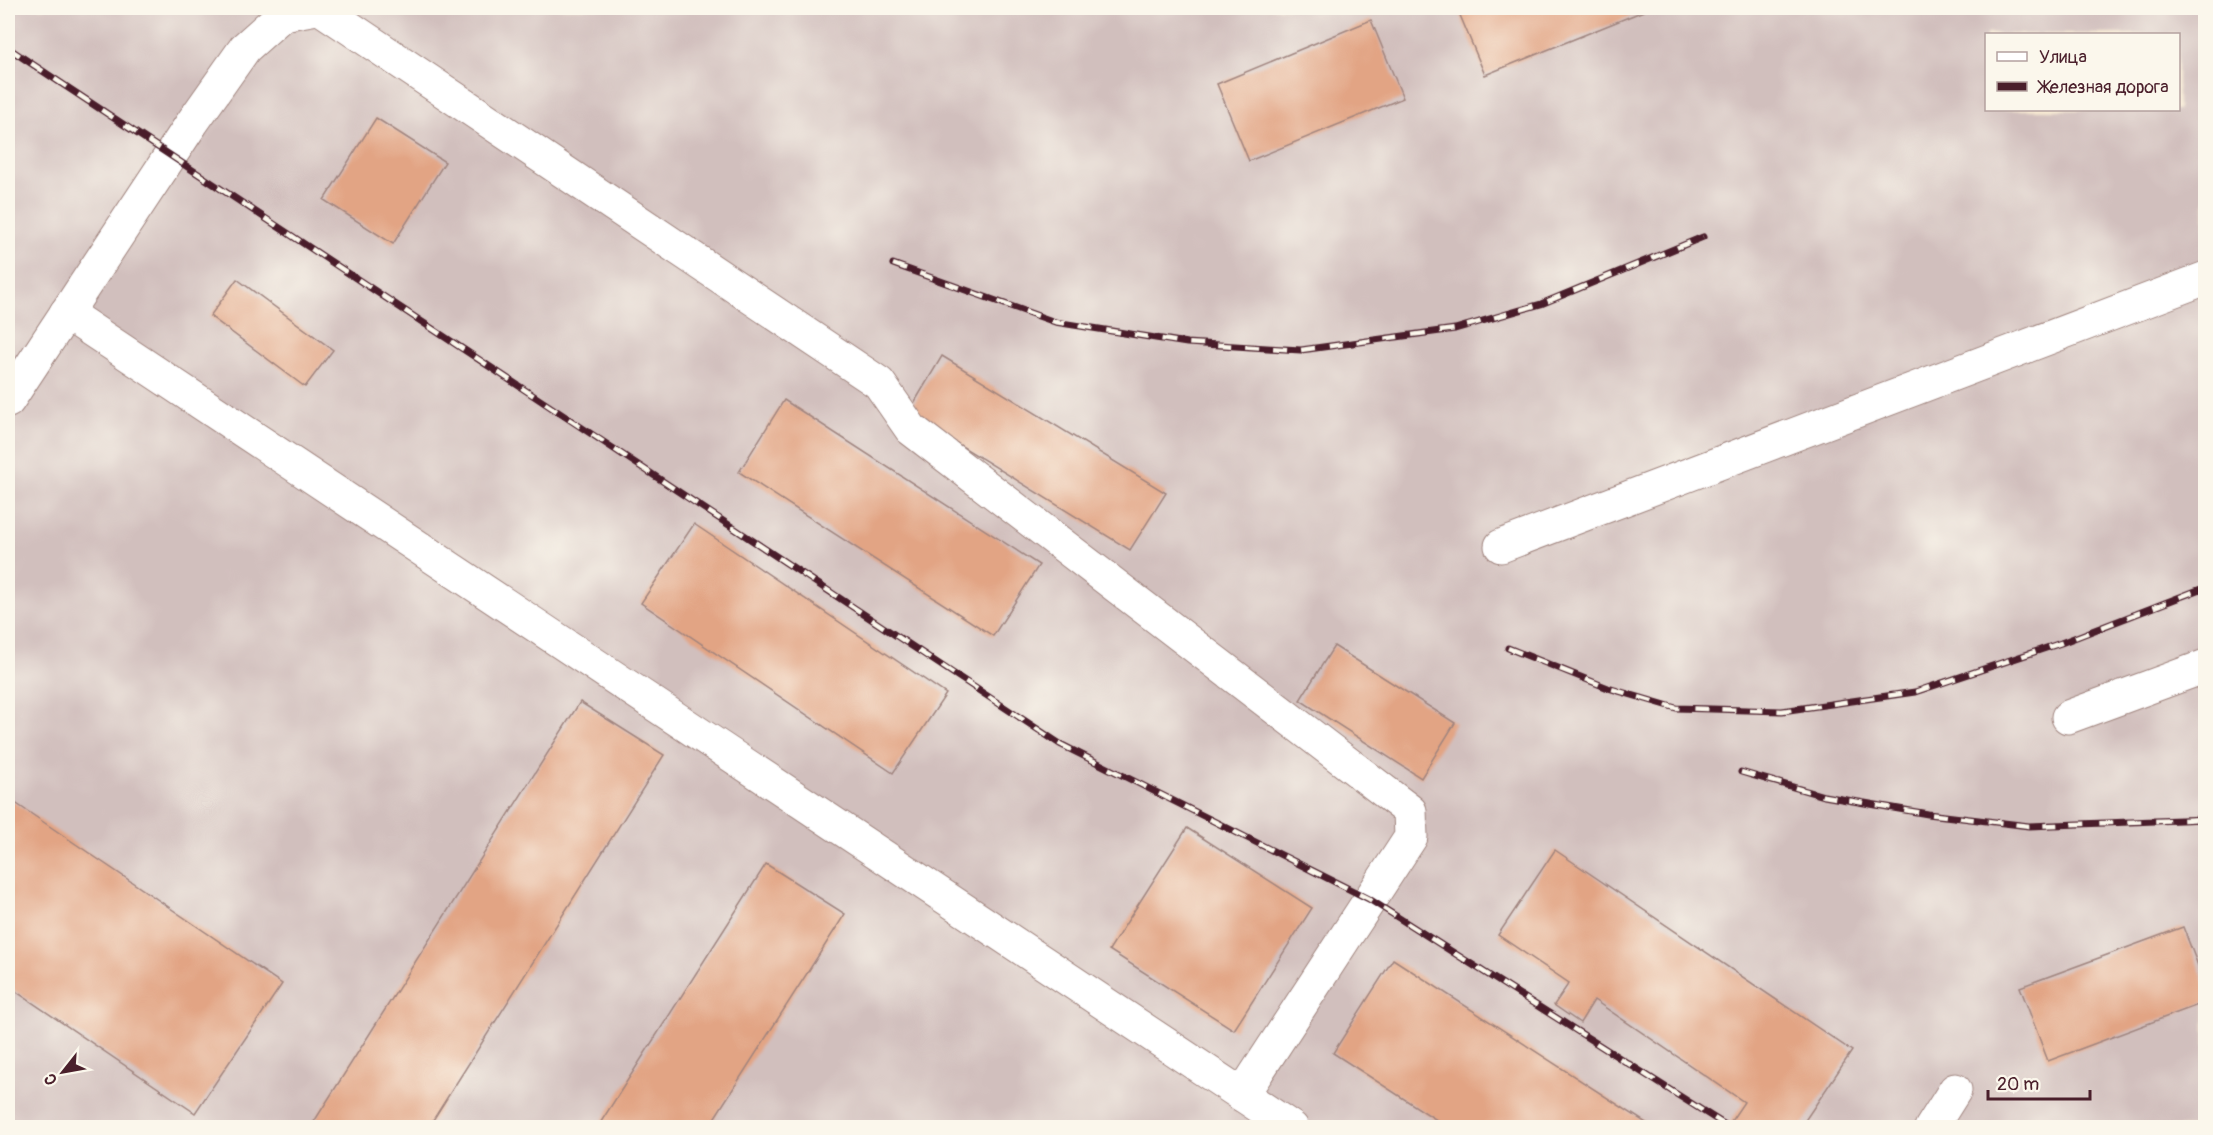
<svg xmlns="http://www.w3.org/2000/svg" width="2213" height="1135" viewBox="0 0 2213 1135" font-family="Pangolin,sans-serif">
<rect width="100%" height="100%" fill="#fbf7ec"/>
<filter id="ink" filterUnits="userSpaceOnUse"><feTurbulence type="fractalNoise" baseFrequency=".0167" numOctaves="2"/><feDisplacementMap in="SourceGraphic" scale="12" xChannelSelector="R" yChannelSelector="G"/><feConvolveMatrix kernelMatrix="1 2 1 2 8 2 1 2 1" color-interpolation-filters="sRGB"/></filter>
<filter id="wash" filterUnits="userSpaceOnUse"><feTurbulence type="fractalNoise" baseFrequency=".008" numOctaves="4" result="noise"/><feDisplacementMap in="SourceGraphic" scale="24" xChannelSelector="R" yChannelSelector="G"/><feGaussianBlur stdDeviation="1.35" result="paint"/><feColorMatrix in="noise" values="0 0 0 0 0 0 0 0 0 0 0 0 0 0 0 0 0 1.4 0 .05"/><feComposite in="paint" operator="in"/></filter>
<g filter="url(#wash)">
<rect width="100%" height="100%" fill="#f6e8d1"/>
<path fill="#d1bfbd" fill-rule="evenodd" d="M8 8H2205V1127H8ZM1986 34H2178V110H1986Z"/>
<g id="blocks">
<g fill="#e2a484">
<polygon points="1457,8 1651,8 1485,75"/>
<polygon points="1371,20 1403,98 1249,161 1217,84"/>
<polygon points="376,118 445,162 393,244 324,200"/>
<polygon points="237,279 333,350 305,387 210,316"/>
<polygon points="942,356 1166,493 1130,550 908,413"/>
<polygon points="784,400 1039,565 993,636 739,472"/>
<polygon points="694,524 946,694 893,773 641,603"/>
<polygon points="1334,646 1455,723 1421,778 1300,700"/>
<polygon points="580,702 664,755 428,1128 310,1128"/>
<polygon points="8,798 282,984 195,1113 8,986"/>
<polygon points="1187,828 1312,908 1234,1030 1109,950"/>
<polygon points="1555,850 1852,1051 1800,1128 1734,1128 1729,1124 1744,1102 1594,1000 1580,1023 1554,1005 1569,983 1498,935"/>
<polygon points="766,864 845,914 708,1128 597,1128"/>
<polygon points="2183,927 2206,986 2206,1002 2048,1061 2020,987"/>
<polygon points="1393,959 1654,1128 1449,1128 1333,1053"/>
</g>
</g>
</g>
<g filter="url(#ink)">
<use href="#blocks" fill-opacity="0" stroke="#a0847e" stroke-width="1.5"/>
<g fill="none" stroke-linecap="round" stroke-linejoin="round">
<defs>
<g id="minor">
<polyline points="320,8 879,383 911,429 1410,811 1411,837 1242,1095"/>
<polyline points="66,313 1292,1128"/>
<polyline points="8,401 192,123 245,48 283,14 317,8"/>
<polyline points="1501,546 2206,278"/>
<polyline points="2068,717 2206,666"/>
<polyline points="1931,1128 1955,1090"/>
</g>
</defs>
<use href="#minor" stroke="#a0847e" stroke-width="35"/>
<use href="#minor" stroke="#fff" stroke-width="33"/>
<defs>
<g id="rail">
<polyline points="8,48 1060,744 1369,899 1730,1128"/>
<polyline points="893,264 1055,322 1187,343 1301,350 1455,329 1541,304 1703,237"/>
<polyline points="1508,648 1608,688 1676,708 1782,711 1915,692 2061,643 2206,587"/>
<polyline points="1741,772 1824,796 1928,814 2029,826 2206,819"/>
</g>
</defs>
<use href="#rail" stroke="#4a1f2b" stroke-width="7"/>
<use href="#rail" stroke="#fbf7ec" stroke-width="4.5" stroke-dasharray="14" stroke-linecap="butt"/>
</g>
</g>
<rect width="2213" height="1135" fill="none" stroke="#fbf7ec" stroke-width="30"/>
<rect x="1985" y="33" width="195" height="78" fill="#fbf7ec" stroke="#b4a19f" stroke-width="1.5"/>
<rect x="1997" y="52" width="30" height="9" fill="#ffffff" stroke="#b4a19f" stroke-width="1.5"/>
<text x="2039" y="63" font-size="18" fill="#4a1f2b">Улица</text>
<rect x="1997" y="82" width="30" height="9" fill="#4a1f2b" stroke="#b4a19f" stroke-width="1.5"/>
<text x="2039" y="93" font-size="18" fill="#4a1f2b">Железная дорога</text>
<g transform="translate(63 1072) rotate(239)" stroke="#fbf7ec" stroke-width="4.5" paint-order="stroke">
<path d="M0-4.5L10 22L0 15L-10 22Z" fill="#4a1f2b"/>
<text y="-9" font-size="16" font-weight="bold" text-anchor="middle" fill="#4a1f2b">С</text>
</g>
<path d="M1988 1090v9h102v-9" fill="none" stroke="#4a1f2b" stroke-width="3"/>
<text x="1997" y="1090" font-size="18" fill="#4a1f2b" stroke="#fbf7ec" stroke-width="4.5" paint-order="stroke">20 m</text>
</svg>
